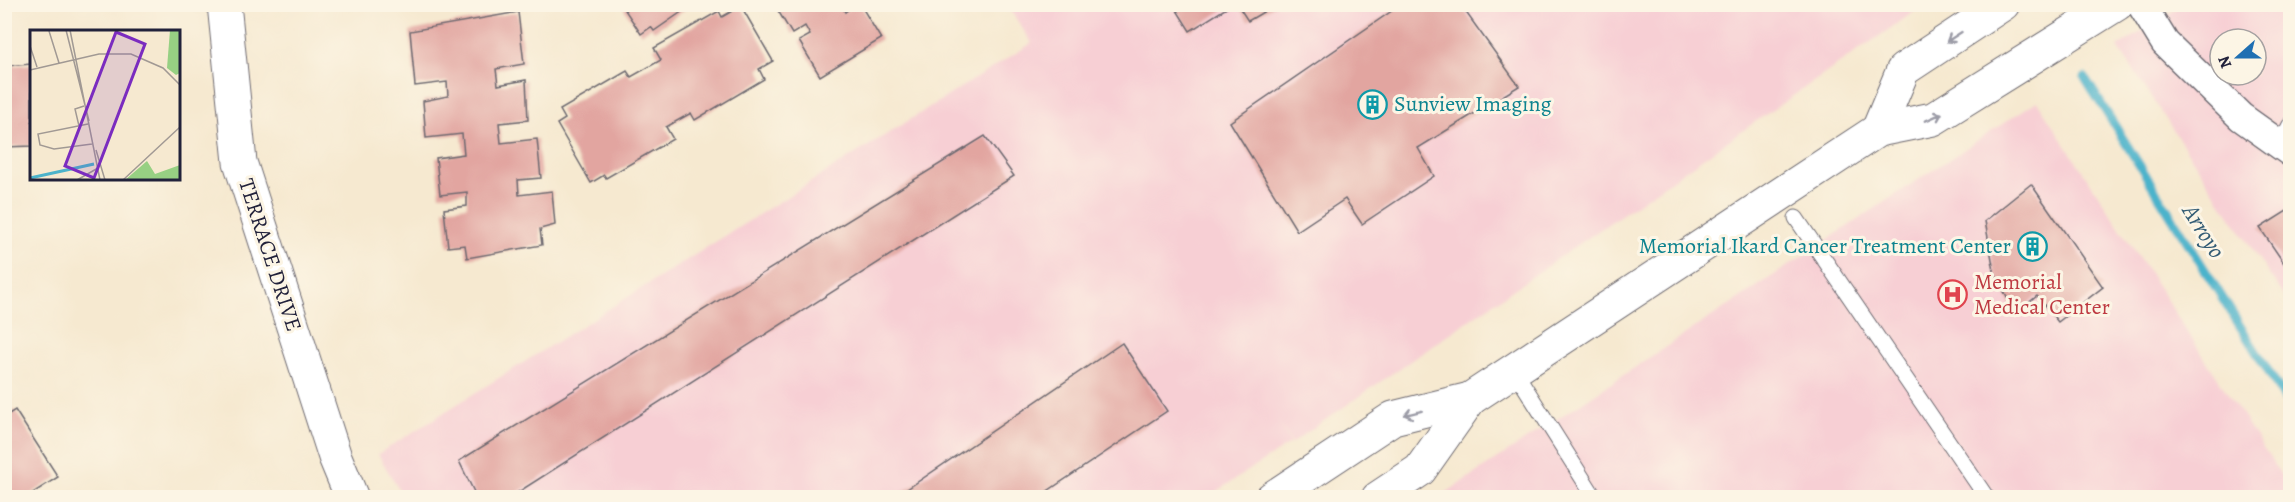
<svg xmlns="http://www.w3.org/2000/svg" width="2295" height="502" viewBox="0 0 2295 502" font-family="Alegreya,serif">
<rect width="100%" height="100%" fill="#fcf5e5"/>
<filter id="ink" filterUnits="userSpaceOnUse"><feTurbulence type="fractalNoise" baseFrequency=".0167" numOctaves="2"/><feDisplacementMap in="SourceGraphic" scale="12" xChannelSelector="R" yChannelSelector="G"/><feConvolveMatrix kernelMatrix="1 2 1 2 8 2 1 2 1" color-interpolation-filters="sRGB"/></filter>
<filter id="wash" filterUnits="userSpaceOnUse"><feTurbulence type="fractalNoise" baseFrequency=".008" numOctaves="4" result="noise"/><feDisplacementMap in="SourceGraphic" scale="24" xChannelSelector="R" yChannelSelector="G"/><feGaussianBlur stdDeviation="1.35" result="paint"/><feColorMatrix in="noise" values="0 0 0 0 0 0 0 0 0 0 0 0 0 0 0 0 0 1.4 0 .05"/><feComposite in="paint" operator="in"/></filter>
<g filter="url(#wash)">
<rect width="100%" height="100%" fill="#f6e9d0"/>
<g fill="#f7cfd4" fill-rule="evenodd">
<polygon points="1007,5 1924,5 1292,443 1276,418 1291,443 1208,497 403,497 378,454 1032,43"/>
<path d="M2182 5H2290V306L2118 47ZM2220 39H2256V75H2220Z"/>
<polygon points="2037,101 2290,489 2290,498 1438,498"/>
</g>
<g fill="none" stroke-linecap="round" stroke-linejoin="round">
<polyline stroke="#4cb3cb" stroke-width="9" points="2085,78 2290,406"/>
</g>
<g id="blocks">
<g fill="#e2a5a0">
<polygon points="621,4 693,4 654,31 651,27 641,34"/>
<polygon points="774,4 841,4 845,12 856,4 860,4 881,39 820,76 799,41 810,35 805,26 792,34"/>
<polygon points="1173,4 1233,4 1190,31"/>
<polygon points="1237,4 1277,4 1248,21"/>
<polygon points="1402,4 1460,4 1519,86 1418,148 1434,176 1362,224 1345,199 1297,231 1230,122"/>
<polygon points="741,6 773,61 759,69 764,79 695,120 691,113 666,127 673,139 606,178 604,175 591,183 557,124 565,119 560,110 627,71 631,77 661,60 654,48 719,11 722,17"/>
<polygon points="518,12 524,64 496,69 498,85 526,80 528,120 499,123 501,143 537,139 541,178 518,180 519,195 552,191 555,225 540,229 542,245 467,258 465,245 448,247 444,209 467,206 467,192 440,195 436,158 464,154 462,134 426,138 423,101 448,96 447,82 415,86 410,31"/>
<polygon points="32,64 32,146 4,147 4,66"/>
<polygon points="985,136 1014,176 509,498 477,498 459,461"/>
<polygon points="2031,184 2103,287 2058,322 2037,296 2015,314 1994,271 1985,221"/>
<polygon points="2290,209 2290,272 2260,228"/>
<polygon points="1122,343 1167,411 1037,498 894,498"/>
<polygon points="15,410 58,477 25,498 4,498 4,417"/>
</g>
</g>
</g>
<g filter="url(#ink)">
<use href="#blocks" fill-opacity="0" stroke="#6c686f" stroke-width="1.5"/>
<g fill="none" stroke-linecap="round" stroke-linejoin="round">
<defs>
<g id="lane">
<polyline points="2280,144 2290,125"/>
<polyline points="1796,218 1987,498"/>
<polyline points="1514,370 1595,498"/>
</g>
<polyline id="street" points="2141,4 2165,43 2241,117 2290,152"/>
<g id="secondary">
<polyline points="224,4 240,162 335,457 352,498"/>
<polyline points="1878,130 1903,70 2003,4"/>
<polyline points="1272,498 1393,418 1470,399 1878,130 1933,119 2117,4"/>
<polyline points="1378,498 1420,470 1470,399"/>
</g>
</defs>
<use href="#lane" stroke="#6c686f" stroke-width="17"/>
<use href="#street" stroke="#6c686f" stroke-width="31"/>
<use href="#secondary" stroke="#6c686f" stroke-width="35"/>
<use href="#lane" stroke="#fff" stroke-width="15"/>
<use href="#street" stroke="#fff" stroke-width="28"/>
<use href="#secondary" stroke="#fff" stroke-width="33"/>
</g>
<defs><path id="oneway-shaft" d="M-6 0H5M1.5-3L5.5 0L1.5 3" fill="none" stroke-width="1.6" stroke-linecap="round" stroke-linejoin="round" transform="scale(1.5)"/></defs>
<g stroke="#9c9ca7">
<use href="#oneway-shaft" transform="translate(1954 37) rotate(147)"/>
<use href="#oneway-shaft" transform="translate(1934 117) rotate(-24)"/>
<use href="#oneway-shaft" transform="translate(1413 413) rotate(166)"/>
</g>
</g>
<defs>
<symbol id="building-ring" viewBox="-11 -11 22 22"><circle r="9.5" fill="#fcf5e5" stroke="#0f9aa8" stroke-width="1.5"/><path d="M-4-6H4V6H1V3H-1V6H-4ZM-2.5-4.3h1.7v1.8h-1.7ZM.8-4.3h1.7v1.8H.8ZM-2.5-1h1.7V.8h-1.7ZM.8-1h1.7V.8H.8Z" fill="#0f9aa8"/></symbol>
<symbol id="hospital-ring" viewBox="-11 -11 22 22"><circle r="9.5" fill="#fcf5e5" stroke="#e0444e" stroke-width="1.5"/><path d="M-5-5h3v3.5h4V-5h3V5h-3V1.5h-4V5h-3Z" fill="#e0444e"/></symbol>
</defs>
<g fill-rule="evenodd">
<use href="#building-ring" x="1356" y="88" width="33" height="33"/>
<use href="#building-ring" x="2016" y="230" width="33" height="33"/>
<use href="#hospital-ring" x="1936" y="278" width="33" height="33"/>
</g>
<g text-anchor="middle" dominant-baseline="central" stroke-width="6" stroke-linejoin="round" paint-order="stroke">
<g font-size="22" fill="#0d838f" stroke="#fcf5e5" text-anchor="start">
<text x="1394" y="104">Sunview Imaging</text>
<text x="2011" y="246" text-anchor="end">Memorial Ikard Cancer Treatment Center</text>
</g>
<g font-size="22" fill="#22223b" stroke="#fcf5e5">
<text transform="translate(270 255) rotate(72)">TERRACE DRIVE</text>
</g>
<g font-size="22" fill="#be3a42" stroke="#fcf5e5" text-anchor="start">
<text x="1974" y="282">Memorial<tspan x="1974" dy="25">Medical Center</tspan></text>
</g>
<g font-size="24" font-style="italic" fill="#335c75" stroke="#fcf5e5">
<text transform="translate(2204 231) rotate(58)">Arroyo</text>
</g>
</g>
<g transform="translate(30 30)">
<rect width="150" height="150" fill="#f6e9d0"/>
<path d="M117 131 125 144 150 135V150H95Z" fill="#97d083"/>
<path d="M140 0H150V43L146 45 137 38Z" fill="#97d083"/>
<path fill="none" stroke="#4cb3cb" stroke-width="3" d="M0 148 64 134"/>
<path fill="none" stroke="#a19994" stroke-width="1.5" d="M36 0 59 91M40 0 70 150M19 1 29 33M0 16 7 37M0 40 69 24H101L133 38 150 55M58 94 8 104 10 115 24 119 62 114M49 96 45 79 54 76M66 120 75 150M47 150 68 138M93 150 150 97"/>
<path fill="#7b2cbf" fill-opacity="0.15" stroke="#7b2cbf" stroke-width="3" d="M86 2 115 14 64 148 35 136Z"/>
<rect width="150" height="150" fill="none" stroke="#22223b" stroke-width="3"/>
</g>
<rect width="2295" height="502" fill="none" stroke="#fcf5e5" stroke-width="24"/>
<g transform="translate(2238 57) rotate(249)"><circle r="28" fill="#fcf5e5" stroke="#a5a1a1" stroke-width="1.5"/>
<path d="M0-4.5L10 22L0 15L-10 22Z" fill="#1f6fb2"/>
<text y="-9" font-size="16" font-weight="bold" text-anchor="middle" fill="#22223b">N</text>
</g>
</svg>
